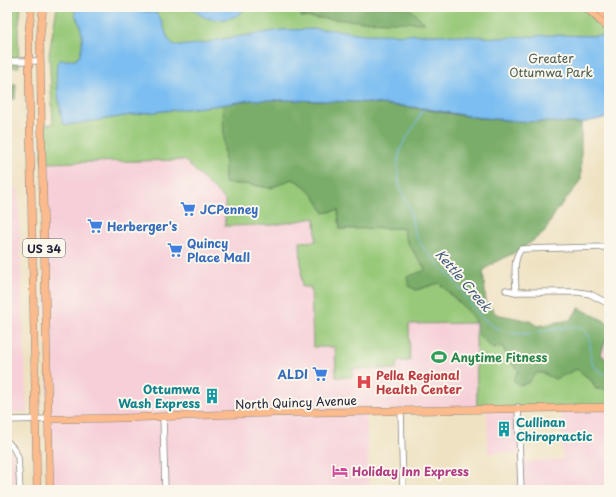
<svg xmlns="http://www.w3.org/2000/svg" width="616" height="497" viewBox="0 0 616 497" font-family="'Playpen Sans',sans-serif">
<rect width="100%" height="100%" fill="#fbf7ec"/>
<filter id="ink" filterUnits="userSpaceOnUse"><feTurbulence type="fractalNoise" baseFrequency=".025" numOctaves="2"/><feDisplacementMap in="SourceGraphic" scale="8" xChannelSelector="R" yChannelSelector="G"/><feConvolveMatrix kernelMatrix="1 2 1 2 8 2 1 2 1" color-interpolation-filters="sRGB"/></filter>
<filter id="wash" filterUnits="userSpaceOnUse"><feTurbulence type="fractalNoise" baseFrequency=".012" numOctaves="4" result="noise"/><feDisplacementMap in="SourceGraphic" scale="16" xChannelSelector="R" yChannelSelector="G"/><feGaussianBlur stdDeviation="0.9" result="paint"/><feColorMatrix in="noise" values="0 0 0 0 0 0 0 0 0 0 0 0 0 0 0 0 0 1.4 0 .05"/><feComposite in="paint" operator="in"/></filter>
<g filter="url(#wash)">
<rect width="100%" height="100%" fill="#efe2c2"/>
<g fill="#f6cfd8">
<polygon points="184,160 225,200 273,225 315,218 316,241 300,242 302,287 311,287 313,347 335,347 336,377 352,369 396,369 397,363 400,361 410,360 409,324 476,323 477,408 366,411 369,490 50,490 42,163"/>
<polygon points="18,188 27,412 7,413 7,189"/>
<polygon points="609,333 609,362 601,354 604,342"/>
<polygon points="518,407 520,453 488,453 487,408"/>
<polygon points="561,407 609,407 609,490 520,490 518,462 562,460"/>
<polygon points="7,447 13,453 15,463 16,490 7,490"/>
</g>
<g fill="#98c979" stroke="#5d765a">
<polygon points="7,7 21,7 18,32 19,67 7,67"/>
<path d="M57 7H609V117L510 121 415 108 225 158V183L252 185 271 188 292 179C309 186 316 197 324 213L338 210 340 229 403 228 407 242 426 270 407 277 416 290 439 283 469 312 476 323 409 324 410 361H400L397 363 396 369H353L352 377H336L335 347H313L311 287H302L300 242 316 241 315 218 273 225 225 226V200L184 160 42 163 41 125 53 124 49 54Z"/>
<path d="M476 332 493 349 502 346 511 363 519 370 528 382 536 373H543L555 379 577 369 592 381 596 389H609C609 401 610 402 599 407L477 408Z"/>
</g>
<g fill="#7aad69" stroke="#4e6852">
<polygon points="299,7 408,7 425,23 357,21 301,17"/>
<polygon points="7,83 16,84 15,99 7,99"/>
<path d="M251 100H290L359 102 415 108 478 118 518 121 581 123V181L557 210 545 231 530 243 512 254 495 262 483 271 486 301 496 314 530 321 537 326 570 320 579 308 609 323V332L601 354 609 362V389H596L592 381 577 369 555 379 543 373H536L528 383 519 385 513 380 519 370 511 363 502 346 493 349 476 332V323L469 312 439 283 416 290 409 286 407 277 426 270 407 242 403 228 340 229 338 210 324 213C316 197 309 186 292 179L271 188 252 185 225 183 223 104Z"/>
</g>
<g fill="#7bbef1" stroke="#4e7096">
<path d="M75 7H118L156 13 162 22 168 39 173 44 179 46 205 43 216 40 281 30 318 29 337 30 364 34 452 35 499 38 553 35 604 36 609 41V117L581 123 517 121 474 117 423 108 359 102 290 100H251L214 106 144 113 68 125 62 123C61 110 52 68 59 60H76C84 51 83 37 80 25 78 19 73 13 75 7Z"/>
<path d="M191 7H245C239 20 216 22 204 17 199 15 195 10 191 7Z"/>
</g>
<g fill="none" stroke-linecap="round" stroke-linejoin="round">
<path stroke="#7bbef1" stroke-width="1" d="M425 110 421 112C415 131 399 140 398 163 398 172 398 182 401 190 403 196 407 201 409 207 412 216 412 226 416 236 424 252 439 264 451 277 467 296 480 325 506 332 526 338 545 329 565 328 570 327 575 326 580 328 596 333 587 352 592 363 595 369 603 373 609 376"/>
</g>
</g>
<g filter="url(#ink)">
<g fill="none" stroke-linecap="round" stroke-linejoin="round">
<defs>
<g id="minor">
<polyline points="7,61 40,61"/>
<polyline points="506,290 516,292 578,292 590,294 609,304"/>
<path d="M516 292C516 279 512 260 521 249L604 247 609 246"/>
<polyline points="518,407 521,490"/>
<polyline points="401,410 403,490"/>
<polyline points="163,417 165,490"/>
<polyline points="7,420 49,419"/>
<polyline points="7,441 14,449 18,457 20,490"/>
</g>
<g id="major">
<polyline points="32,7 29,28 29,76 37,490"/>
<polyline points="43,7 40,39 42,153 50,490"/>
<polyline points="586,7 609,29"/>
<polyline points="597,7 609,19"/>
<path d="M49 419C123 419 198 415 273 413 385 410 497 408 609 407"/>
</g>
</defs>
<use href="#minor" stroke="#88827e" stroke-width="7"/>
<use href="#major" stroke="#88827e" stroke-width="8"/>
<use href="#minor" stroke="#fff" stroke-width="5.5"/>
<use href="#major" stroke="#fbbb8d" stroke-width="7"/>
</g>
</g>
<defs>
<symbol id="supermarket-bare" viewBox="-9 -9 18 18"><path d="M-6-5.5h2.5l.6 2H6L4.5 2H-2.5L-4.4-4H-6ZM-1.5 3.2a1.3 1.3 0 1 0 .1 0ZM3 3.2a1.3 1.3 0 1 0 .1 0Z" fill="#3f7fe0" stroke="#fbf7ec" stroke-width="2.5" paint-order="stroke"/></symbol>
<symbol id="stadium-bare" viewBox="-9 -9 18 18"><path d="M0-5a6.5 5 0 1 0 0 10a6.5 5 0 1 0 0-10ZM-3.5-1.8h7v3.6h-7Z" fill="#2e9e5b" stroke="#fbf7ec" stroke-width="2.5" paint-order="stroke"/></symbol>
<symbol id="hospital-bare" viewBox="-9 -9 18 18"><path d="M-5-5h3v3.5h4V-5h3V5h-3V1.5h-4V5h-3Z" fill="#e0444e" stroke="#fbf7ec" stroke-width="2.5" paint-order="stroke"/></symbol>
<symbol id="building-bare" viewBox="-9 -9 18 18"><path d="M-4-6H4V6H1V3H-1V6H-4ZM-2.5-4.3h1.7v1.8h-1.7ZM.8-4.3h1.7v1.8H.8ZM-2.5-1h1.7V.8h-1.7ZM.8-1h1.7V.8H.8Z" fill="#0f9aa8" stroke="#fbf7ec" stroke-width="2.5" paint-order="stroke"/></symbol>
<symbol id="hotel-bare" viewBox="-9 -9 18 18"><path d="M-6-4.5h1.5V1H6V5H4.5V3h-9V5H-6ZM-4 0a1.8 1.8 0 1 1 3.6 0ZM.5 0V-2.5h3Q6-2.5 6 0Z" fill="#d1479c" stroke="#fbf7ec" stroke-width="2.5" paint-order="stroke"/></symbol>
</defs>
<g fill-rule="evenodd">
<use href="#supermarket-bare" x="177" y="198" width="22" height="22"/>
<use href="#supermarket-bare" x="84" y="215" width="22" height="22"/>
<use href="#supermarket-bare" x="164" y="239" width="22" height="22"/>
<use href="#stadium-bare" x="428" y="346" width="22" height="22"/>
<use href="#supermarket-bare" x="309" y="363" width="22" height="22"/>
<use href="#hospital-bare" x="353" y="371" width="22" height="22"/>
<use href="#building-bare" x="201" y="385" width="22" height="22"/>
<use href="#building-bare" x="493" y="418" width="22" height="22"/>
<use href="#hotel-bare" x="329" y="460" width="22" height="22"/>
</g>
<g text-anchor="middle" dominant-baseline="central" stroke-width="4" stroke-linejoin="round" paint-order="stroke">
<rect fill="#fbf7ec" stroke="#636270" stroke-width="1" x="23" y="239" width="42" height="18" rx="3"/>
<g font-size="11" font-weight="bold" fill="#22223b">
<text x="44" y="248">US 34</text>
</g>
<g font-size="12" fill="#4b5c51" stroke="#fbf7ec">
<text x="551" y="58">Greater<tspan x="551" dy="14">Ottumwa Park</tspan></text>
</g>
<g font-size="12" font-weight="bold" fill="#366cbe" stroke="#fbf7ec" text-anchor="start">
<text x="200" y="209">JCPenney</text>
<text x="107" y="226">Herberger's</text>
<text x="187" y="243">Quincy<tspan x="187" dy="14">Place Mall</tspan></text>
<text x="308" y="374" text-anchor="end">ALDI</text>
</g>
<g font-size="12" font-weight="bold" fill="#27864d" stroke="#fbf7ec" text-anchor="start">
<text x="451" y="357">Anytime Fitness</text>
</g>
<g font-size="12" font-weight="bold" fill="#be3a42" stroke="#fbf7ec" text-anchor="start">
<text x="376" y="375">Pella Regional<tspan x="376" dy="14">Health Center</tspan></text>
</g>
<g font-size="12" font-weight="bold" fill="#0d838f" stroke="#fbf7ec" text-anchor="end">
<text x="200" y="389">Ottumwa<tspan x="200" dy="14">Wash Express</tspan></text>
<text x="516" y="422" text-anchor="start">Cullinan<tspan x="516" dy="14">Chiropractic</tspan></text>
</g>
<g font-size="12" fill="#22223b" stroke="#fbf7ec">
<text transform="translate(296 402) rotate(-2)">North Quincy Avenue</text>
</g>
<g font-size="12" font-weight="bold" fill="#b23c85" stroke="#fbf7ec" text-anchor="start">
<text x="352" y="471">Holiday Inn Express</text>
</g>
<g font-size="13" font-style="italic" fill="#41597b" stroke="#fbf7ec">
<text transform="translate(464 280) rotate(49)">Kettle Creek</text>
</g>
</g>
<rect width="616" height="497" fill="none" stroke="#fbf7ec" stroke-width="24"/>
</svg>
